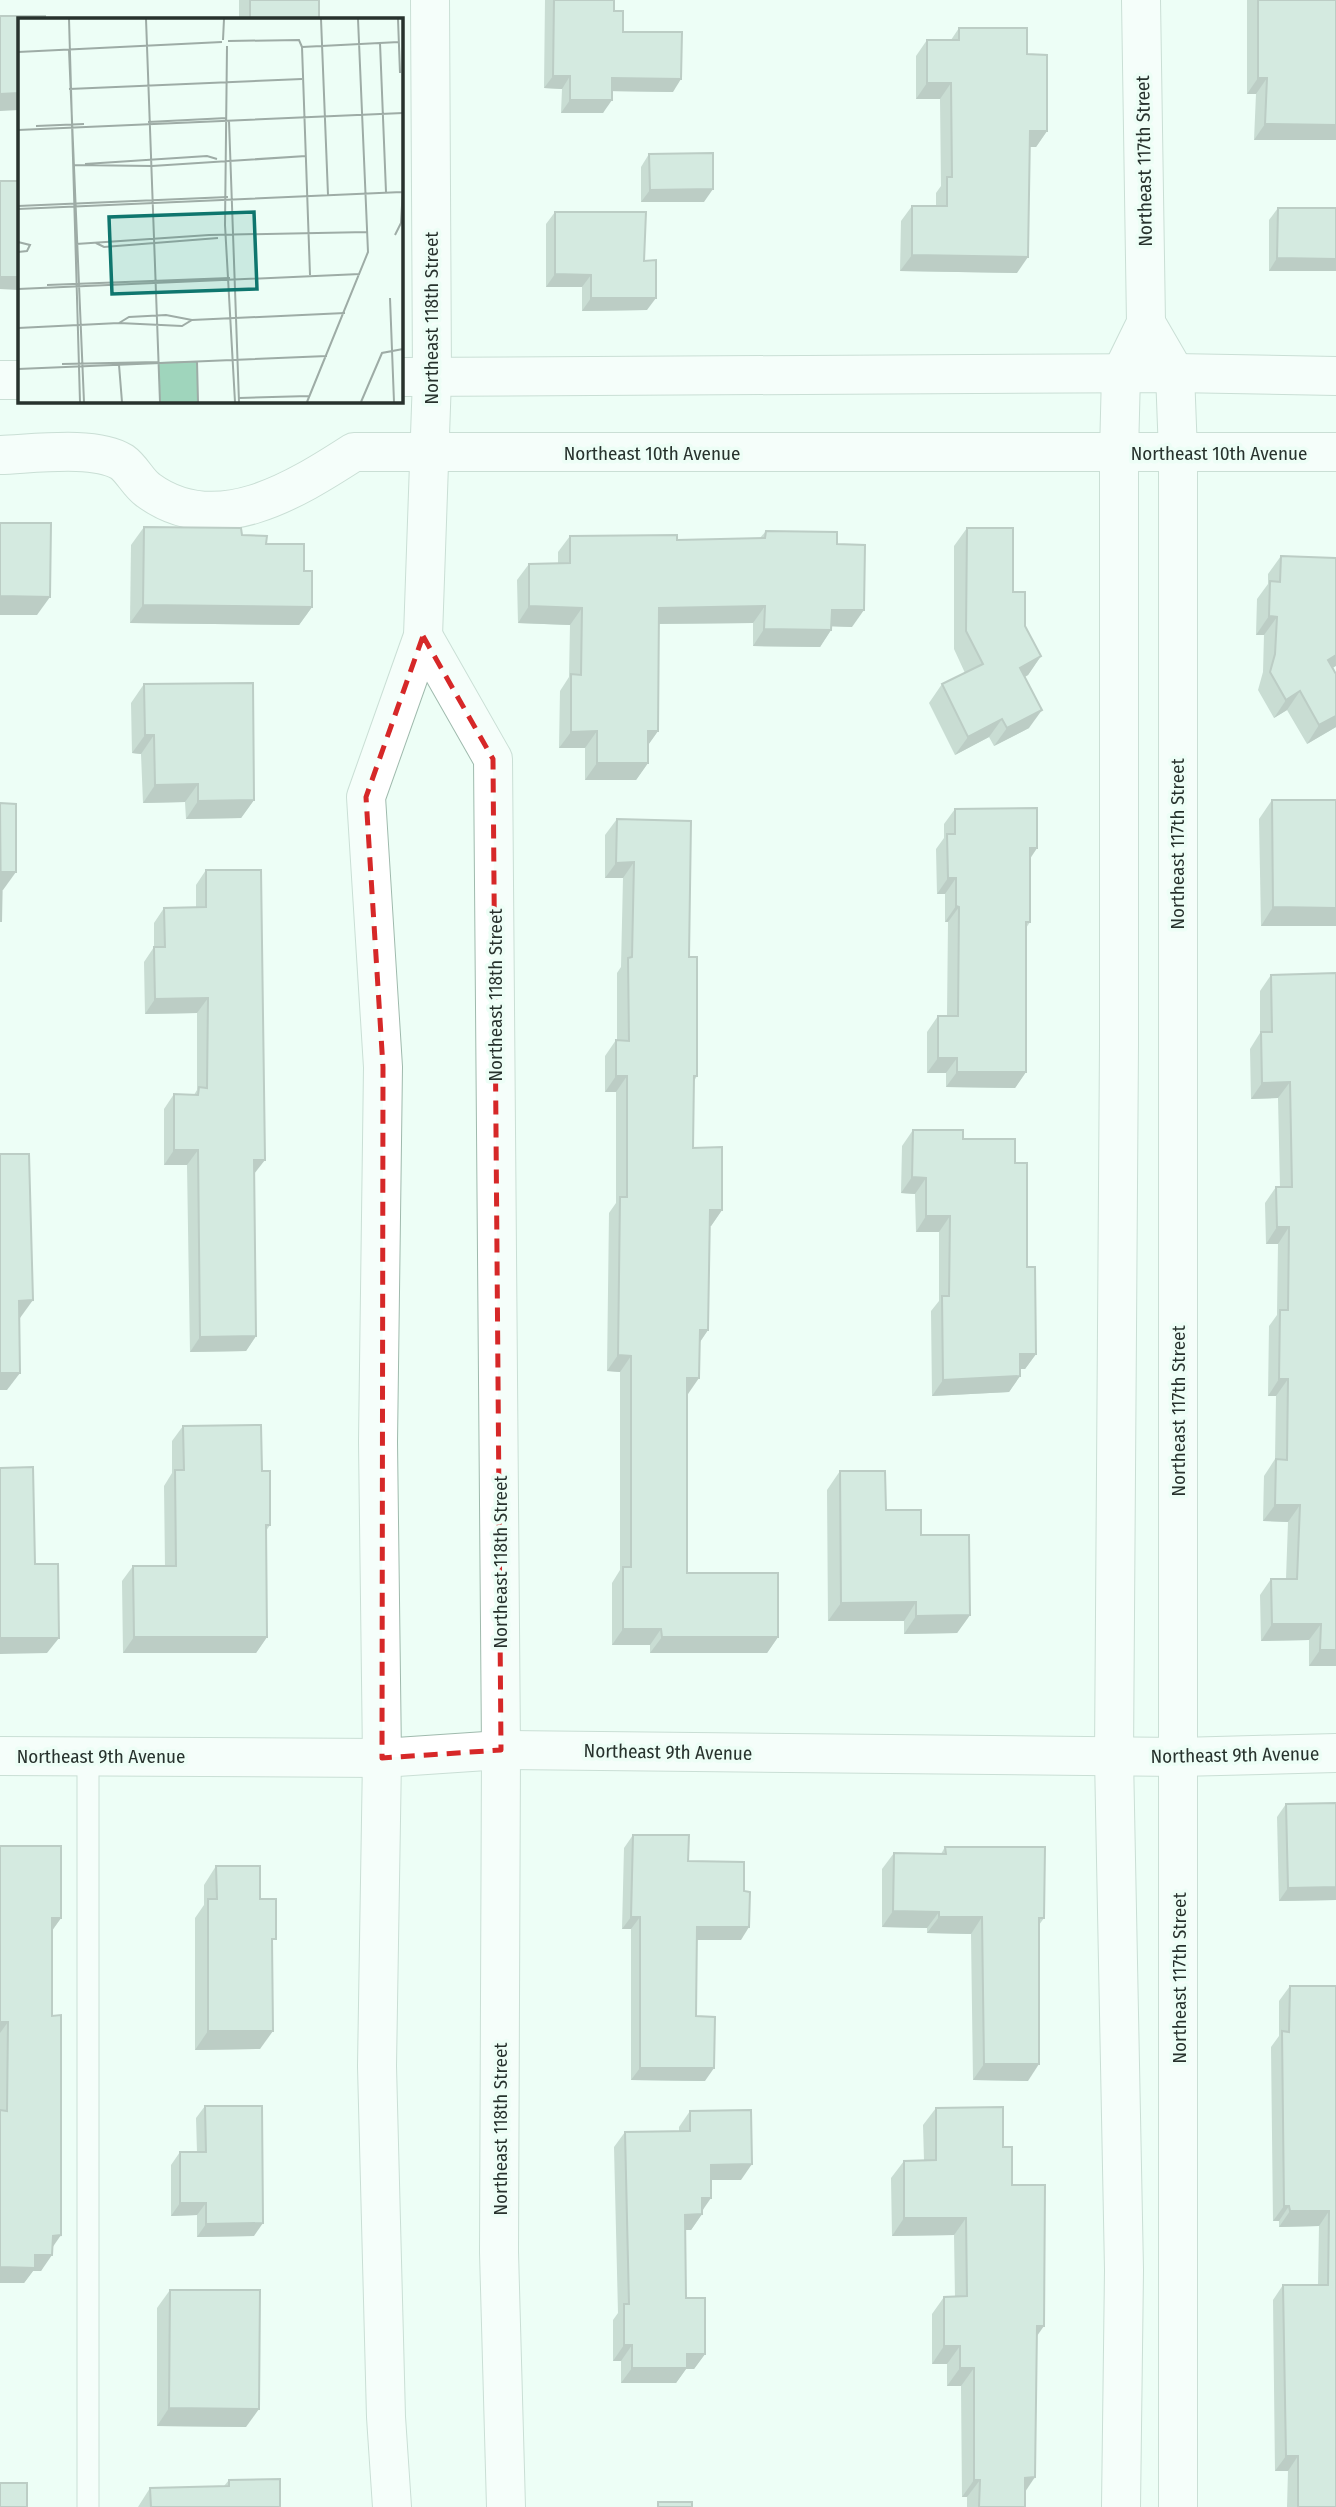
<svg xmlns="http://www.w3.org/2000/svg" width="1336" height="2507" viewBox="0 0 1336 2507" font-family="'Fira Sans Condensed',sans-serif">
<rect width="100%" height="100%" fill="#edfef6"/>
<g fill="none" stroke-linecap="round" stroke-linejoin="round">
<defs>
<polyline id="service" points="88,2507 88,1756"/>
<g id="minor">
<polyline points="1146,323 1175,373 1178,453 1178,2507"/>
<polyline points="401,377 1175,373 1336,376"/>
<polyline points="0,380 19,380"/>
<path d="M0 455C32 454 95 445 122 462 132 469 138 483 148 490 216 540 295 490 354 452H1336"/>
<polyline points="423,636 493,759 501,1750 499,2252 506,2507"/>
<polyline points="0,1756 382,1758 501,1750 1179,1757 1336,1753"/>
<polyline points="392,2507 386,2417 377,2066 382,1758 378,1442 383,1067 366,797 423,636 432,378 430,0"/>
<polyline points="1121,2507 1124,2270 1114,1757 1119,1044 1119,453 1121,374 1146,323 1141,0"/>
</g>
</defs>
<use href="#service" stroke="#9fbaad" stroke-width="23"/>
<use href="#minor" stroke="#9fbaad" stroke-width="40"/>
<use href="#service" stroke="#fff" stroke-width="21"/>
<use href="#minor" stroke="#fff" stroke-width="38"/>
</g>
<g fill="#9db5a9">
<rect x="239" y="0" width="80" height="19"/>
<polygon points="545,0 614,0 614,11 623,32 673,92 612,91 603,113 561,113 562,89 544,88"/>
<polygon points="1247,0 1336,0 1336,140 1254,140 1256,94 1247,94"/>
<polygon points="959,28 1027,54 1047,131 1036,147 1030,147 1017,273 900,271 901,221 912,206 936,206 936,193 941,186 940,99 916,99 916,56 927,40 951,40"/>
<polygon points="649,154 704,202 641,202 641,167"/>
<polygon points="1278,208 1336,208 1336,271 1269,271 1269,220"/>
<polygon points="555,212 644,261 647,310 582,311 582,287 546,287 546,224"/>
<polygon points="144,527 242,535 266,544 304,571 312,607 299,625 130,623 131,545"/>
<polygon points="967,528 1013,592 1025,626 1041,656 1028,675 1025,677 1029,728 994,746 989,737 955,755 929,703 942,684 965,673 954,649 954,546"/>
<polygon points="766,531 837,544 852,627 831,626 831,630 820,647 753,646 753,623 659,624 658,731 648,745 648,763 636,780 585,780 585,748 559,748 560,691 569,677 570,625 518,623 517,580 529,564 558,563 558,552 570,536 677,540 760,538"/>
<polygon points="1281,556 1336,674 1336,727 1307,744 1287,710 1274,718 1258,690 1263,672 1264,635 1256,635 1257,599 1268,584 1268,574"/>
<polygon points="144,684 254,800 241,818 186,819 185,802 143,803 141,754 132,753 131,703"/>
<polygon points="1272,800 1336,926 1261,926 1259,819"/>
<polygon points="955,809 1037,848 1030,859 1030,922 1026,928 1026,1072 1015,1088 946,1087 946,1073 927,1073 927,1032 938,1016 947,1016 948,922 945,922 945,894 937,894 936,849 944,838 944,824"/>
<polygon points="617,819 689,957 697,1076 694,1081 693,1148 722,1210 711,1226 710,1226 708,1330 700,1342 688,1394 687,1394 687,1573 778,1637 767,1653 650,1653 650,1645 612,1645 612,1583 620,1570 620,1372 607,1371 609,1213 616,1203 616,1092 605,1092 605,1056 616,1040 617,1040 617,973 621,967 623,878 605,878 605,835"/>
<polygon points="206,870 254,1174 256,1336 246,1351 190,1352 187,1165 164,1165 164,1109 174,1094 194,1095 197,1090 197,1013 145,1014 144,962 154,947 154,923 164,908 196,907 196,885"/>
<polygon points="1336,973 1336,1666 1309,1666 1309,1640 1261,1641 1260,1595 1271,1579 1286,1579 1288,1522 1263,1521 1264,1476 1275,1459 1276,1396 1268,1396 1269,1326 1277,1315 1278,1244 1266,1244 1265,1203 1276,1187 1280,1187 1278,1098 1251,1099 1250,1049 1260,1033 1260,991 1271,975"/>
<polygon points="913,1130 963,1139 1015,1163 1036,1354 1025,1369 1020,1369 1020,1376 1009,1392 932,1396 931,1311 939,1301 939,1232 916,1232 915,1194 901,1193 902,1146"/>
<polygon points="183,1426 262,1471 270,1525 266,1531 267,1637 256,1653 123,1653 122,1581 133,1566 165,1566 164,1486 172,1473 172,1441"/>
<polygon points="840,1471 886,1510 921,1535 970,1615 957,1633 904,1634 904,1621 828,1621 827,1490"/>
<polygon points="1286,1804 1336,1900 1279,1901 1277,1817"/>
<polygon points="633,1835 688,1861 741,1940 697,1940 696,2016 705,2081 631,2080 631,1929 622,1929 624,1848"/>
<polygon points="0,1846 61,1918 52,1931 53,2247 41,2271 33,2271 24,2283 0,2283"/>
<polygon points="945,1847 1044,1918 1039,1925 1028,2081 973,2080 971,1934 927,1933 927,1928 882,1927 882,1869 894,1853 941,1854"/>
<polygon points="216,1866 260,1899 272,1944 260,2049 195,2050 195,1918 204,1905 204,1885"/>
<polygon points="1290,1986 1336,1986 1336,2507 1287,2507 1288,2471 1275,2471 1273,2300 1283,2285 1318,2285 1319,2226 1279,2227 1279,2221 1273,2221 1271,2047 1279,2036 1279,2001"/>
<polygon points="205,2106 254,2236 197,2237 197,2215 171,2216 171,2165 180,2152 197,2152 196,2118"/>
<polygon points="936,2108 1003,2147 1012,2185 1037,2336 1025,2492 1025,2507 967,2507 967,2497 962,2497 961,2386 947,2386 947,2364 932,2364 932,2314 944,2297 955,2297 954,2235 892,2236 891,2178 904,2161 924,2160 923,2125"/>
<polygon points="690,2111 741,2180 711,2180 702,2214 691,2230 685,2230 686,2298 705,2354 694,2369 686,2369 676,2383 621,2383 621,2361 613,2361 613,2320 618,2313 614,2147 625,2132 679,2131 679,2127"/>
<polygon points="170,2290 246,2427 157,2426 157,2308"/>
<polygon points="229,2480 280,2507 138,2507 150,2488 224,2486"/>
</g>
<g fill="#80938a">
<polygon points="553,76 570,76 562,89 544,88"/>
<polygon points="612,78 681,79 673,92 603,91"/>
<polygon points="1258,78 1267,78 1256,94 1247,94"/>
<polygon points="927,83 951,83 940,99 916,99"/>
<polygon points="19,93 19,110 0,111 0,94"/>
<polygon points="570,100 612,100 603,113 561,113"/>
<polygon points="1265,124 1336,125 1336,140 1254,140"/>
<polygon points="1030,131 1047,131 1036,147 1019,147"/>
<polygon points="713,189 704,202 641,202 650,190"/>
<polygon points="912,255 1028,257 1017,273 900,271"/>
<polygon points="1277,258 1336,259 1336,271 1269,271"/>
<polygon points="555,274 591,275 582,287 546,287"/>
<polygon points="0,277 19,277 19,290 0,289"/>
<polygon points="591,298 656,298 647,310 582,311"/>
<polygon points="0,596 50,597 37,615 0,615"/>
<polygon points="143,605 312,607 299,625 130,623"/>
<polygon points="529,606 582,608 570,625 518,623"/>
<polygon points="765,606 753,623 647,624 659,608"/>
<polygon points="832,610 864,610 852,627 820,626"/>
<polygon points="1269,616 1277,617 1264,635 1256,635"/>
<polygon points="764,629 831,630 820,647 753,646"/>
<polygon points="1336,655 1336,666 1315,678 1328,660"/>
<polygon points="1041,656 1028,675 1007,686 1020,668"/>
<polygon points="1300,691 1287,710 1274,718 1286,700"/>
<polygon points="1042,710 1029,728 994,746 1007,728"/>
<polygon points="1336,716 1336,727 1307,744 1319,725"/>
<polygon points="1002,719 989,737 955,755 968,737"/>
<polygon points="597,731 585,748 559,748 571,732"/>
<polygon points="648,731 658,731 646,748"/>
<polygon points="145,735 154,735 141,754 132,753"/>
<polygon points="597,763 648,763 636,780 585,780"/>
<polygon points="198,784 185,802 143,803 155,785"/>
<polygon points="254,800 241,818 186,819 198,801"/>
<polygon points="1030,848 1037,848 1026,864"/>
<polygon points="634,862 623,878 605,878 616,863"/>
<polygon points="2,872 16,872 3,890 0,890"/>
<polygon points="948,878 956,878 945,894 937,894"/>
<polygon points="956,906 959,907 948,922 945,922"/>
<polygon points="1273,907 1336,908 1336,926 1261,926"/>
<polygon points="208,998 197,1013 145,1014 155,999"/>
<polygon points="938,1058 957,1058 946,1073 927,1073"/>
<polygon points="957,1072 1026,1072 1015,1088 946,1087"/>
<polygon points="616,1076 627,1076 616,1092 605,1092"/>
<polygon points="1290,1082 1278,1098 1251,1099 1262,1083"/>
<polygon points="174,1150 198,1150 187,1165 164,1165"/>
<polygon points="254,1160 265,1160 254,1174"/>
<polygon points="912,1177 926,1178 915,1194 901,1193"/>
<polygon points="710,1210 722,1210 711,1226 699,1226"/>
<polygon points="926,1216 950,1216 939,1232 916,1232"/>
<polygon points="1277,1227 1289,1227 1278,1244 1266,1244"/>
<polygon points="33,1300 20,1318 7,1318 19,1301"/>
<polygon points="700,1330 708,1330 697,1346"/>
<polygon points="256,1336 246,1351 190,1352 200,1337"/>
<polygon points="1020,1354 1036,1354 1025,1369 1009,1369"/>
<polygon points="618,1355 631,1356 620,1372 607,1371"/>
<polygon points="0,1373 20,1373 7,1390 0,1390"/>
<polygon points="1020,1376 1009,1392 932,1396 943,1380"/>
<polygon points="687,1378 699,1378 688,1394 676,1394"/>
<polygon points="1279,1379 1288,1379 1276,1396 1268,1396"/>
<polygon points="1275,1505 1300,1505 1288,1522 1263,1521"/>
<polygon points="916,1602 904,1621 828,1621 841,1603"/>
<polygon points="970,1615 957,1633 904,1634 916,1616"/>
<polygon points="1272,1624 1321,1624 1309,1640 1261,1641"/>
<polygon points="623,1629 661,1629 650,1645 612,1645"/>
<polygon points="134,1637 267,1637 256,1653 123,1653"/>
<polygon points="662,1637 778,1637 767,1653 650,1653"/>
<polygon points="0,1638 59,1638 47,1653 0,1654"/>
<polygon points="1320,1650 1336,1650 1336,1666 1309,1666"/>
<polygon points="1336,1887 1336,1900 1279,1901 1288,1888"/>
<polygon points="893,1911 939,1912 927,1928 882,1927"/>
<polygon points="631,1917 640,1917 631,1929 622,1929"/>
<polygon points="939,1917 982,1917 971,1934 927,1933"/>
<polygon points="52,1918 61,1918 50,1933"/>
<polygon points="697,1927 749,1927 741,1940 688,1940"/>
<polygon points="0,2022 8,2022 0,2033"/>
<polygon points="208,2031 273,2031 260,2049 195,2050"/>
<polygon points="984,2064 1039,2064 1028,2081 973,2080"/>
<polygon points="640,2068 714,2068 705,2081 631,2080"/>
<polygon points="752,2164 741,2180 700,2180 711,2165"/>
<polygon points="702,2198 711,2198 700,2214"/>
<polygon points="180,2203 206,2203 197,2215 171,2216"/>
<polygon points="1284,2206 1289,2206 1279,2221 1273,2221"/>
<polygon points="1290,2211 1329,2211 1319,2226 1279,2227"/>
<polygon points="702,2214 691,2230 674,2230 685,2215"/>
<polygon points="904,2218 966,2218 954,2235 892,2236"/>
<polygon points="263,2223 254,2236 197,2237 206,2224"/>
<polygon points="61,2235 50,2251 53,2236"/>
<polygon points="35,2255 52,2255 41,2271 33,2271 24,2283 0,2283 0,2267"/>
<polygon points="1037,2326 1044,2326 1032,2343"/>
<polygon points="624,2345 632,2345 621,2361 613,2361"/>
<polygon points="944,2346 960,2346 947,2364 932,2364"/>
<polygon points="687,2354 705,2354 694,2369 686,2369 676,2383 621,2383 632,2368"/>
<polygon points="960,2368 974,2368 961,2386 947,2386"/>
<polygon points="169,2408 259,2409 246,2427 157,2426"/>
<polygon points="1286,2456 1298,2456 1288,2471 1275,2471"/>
<polygon points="1035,2477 1023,2495 1025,2478"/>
<polygon points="974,2480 980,2480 967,2497 962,2497"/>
</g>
<g fill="#b7d2c5" stroke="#80938a" stroke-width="2">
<rect x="250" y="0" width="69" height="19"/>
<polygon points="554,0 614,0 614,11 623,11 623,32 682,32 681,79 612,78 612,100 570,100 570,76 553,76"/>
<polygon points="1258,0 1336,0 1336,125 1265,124 1267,78 1258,78"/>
<polygon points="0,16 45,16 45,19 19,19 19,93 0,94"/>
<polygon points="959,28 1027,28 1027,54 1047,55 1047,131 1030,131 1028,257 912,255 912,206 947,206 947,177 952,177 951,83 927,83 927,40 959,40"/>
<polygon points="713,153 713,189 650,190 649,154"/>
<rect x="0" y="181" width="19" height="96"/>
<polygon points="1278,208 1336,208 1336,259 1277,258"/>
<polygon points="555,212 646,212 644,261 656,260 656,298 591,298 591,275 555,274"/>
<polygon points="0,523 51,523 50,597 0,596"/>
<polygon points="144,527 241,528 242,535 267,536 266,544 304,544 304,571 312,571 312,607 143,605"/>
<polygon points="967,528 1013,528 1013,592 1025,592 1025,626 1041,656 1020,668 1042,710 1007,728 1002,719 968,737 942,684 983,664 966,631"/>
<polygon points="766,531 837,532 837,544 865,545 864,610 832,610 831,630 764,629 765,606 659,608 658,731 648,731 648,763 597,763 597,731 571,732 571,674 581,675 582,608 529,606 529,564 570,563 570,536 677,535 677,540 765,538"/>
<polygon points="1281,556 1336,558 1336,655 1328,660 1336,674 1336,716 1319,725 1300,691 1286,700 1270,672 1275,654 1277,617 1269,616 1270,581 1280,582"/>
<polygon points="253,683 254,800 198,801 198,784 155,785 154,735 145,735 144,684"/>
<polygon points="1272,800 1336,800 1336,908 1273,907"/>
<polygon points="0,803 16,804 16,872 2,872 1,922"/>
<polygon points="1037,808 1037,848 1030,848 1030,922 1026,922 1026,1072 957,1072 957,1058 938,1058 938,1016 958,1016 959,907 956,906 956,878 948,878 947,834 955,834 955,809"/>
<polygon points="617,819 691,821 689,957 697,957 697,1076 694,1076 693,1148 722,1147 722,1210 710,1210 708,1330 700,1330 699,1378 687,1378 687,1573 778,1573 778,1637 662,1637 661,1629 623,1629 623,1567 631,1567 631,1356 618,1355 620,1197 627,1197 627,1076 616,1076 616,1040 629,1041 628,958 632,957 634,862 616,863"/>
<polygon points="206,870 261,870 265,1160 254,1160 256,1336 200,1337 198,1150 174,1150 174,1094 198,1095 199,1087 207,1088 208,998 155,999 154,947 165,947 164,908 206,907"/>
<polygon points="1336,973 1336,1650 1320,1650 1321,1624 1272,1624 1271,1579 1297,1579 1300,1505 1275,1505 1276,1459 1287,1460 1288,1379 1279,1379 1280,1310 1288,1310 1289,1227 1277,1227 1276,1187 1292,1187 1290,1082 1262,1083 1261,1032 1272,1032 1271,975"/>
<polygon points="913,1130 963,1130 963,1139 1015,1139 1015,1163 1027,1163 1027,1267 1035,1267 1036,1354 1020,1354 1020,1376 943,1380 942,1296 949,1296 950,1216 926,1216 926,1178 912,1177"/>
<polygon points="0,1154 29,1154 33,1300 19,1301 20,1373 0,1373"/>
<polygon points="261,1425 262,1471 270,1471 270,1525 266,1525 267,1637 134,1637 133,1566 176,1566 175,1470 184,1470 183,1426"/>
<polygon points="33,1467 35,1564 58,1564 59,1638 0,1638 0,1468"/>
<polygon points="840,1471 885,1471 886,1510 921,1510 921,1535 969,1535 970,1615 916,1616 916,1602 841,1603"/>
<polygon points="1336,1803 1336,1887 1288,1888 1286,1804"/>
<polygon points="633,1835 689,1835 688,1861 744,1862 744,1891 750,1892 749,1927 697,1927 696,2016 715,2017 714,2068 640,2068 640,1917 631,1917"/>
<polygon points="0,1846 61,1846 61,1918 52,1918 52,2016 61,2015 61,2235 53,2236 52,2255 35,2255 35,2268 0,2267 0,2110 7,2111 8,2022 0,2022"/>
<polygon points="945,1847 1045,1847 1044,1918 1039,1918 1039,2064 984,2064 982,1917 939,1917 939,1912 893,1911 894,1853 946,1854"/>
<polygon points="216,1866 260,1866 260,1899 276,1899 276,1939 272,1939 273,2031 208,2031 208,1899 217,1899"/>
<polygon points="1290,1986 1336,1986 1336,2507 1298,2507 1298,2456 1286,2456 1283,2285 1328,2285 1329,2211 1290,2211 1289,2206 1284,2206 1282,2031 1289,2032"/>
<polygon points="205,2106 262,2106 263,2223 206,2224 206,2203 180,2203 180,2152 206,2152"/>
<polygon points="1003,2107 1003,2147 1012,2147 1012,2185 1045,2185 1044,2326 1037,2326 1035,2477 1025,2478 1025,2507 979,2507 980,2480 974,2480 974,2368 960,2368 960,2346 944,2346 944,2297 967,2296 966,2218 904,2218 904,2161 936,2160 936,2108"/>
<polygon points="751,2110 752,2164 711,2165 711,2198 702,2198 702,2214 685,2215 686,2298 705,2298 705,2354 687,2354 687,2368 632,2368 632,2345 624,2345 624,2304 629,2304 625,2132 690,2131 690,2111"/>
<polygon points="170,2290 260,2290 259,2409 169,2408"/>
<polygon points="280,2479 280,2507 151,2507 150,2488 229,2486 229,2480"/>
<rect x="0" y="2483" width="27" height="24"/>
<rect x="658" y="2502" width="34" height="5"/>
</g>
<path d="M0 0H1336V2507H0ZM423 636 493 759 501 1750 382 1758 383 1067 366 797Z" fill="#edfef6" fill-opacity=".55" fill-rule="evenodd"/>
<path fill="none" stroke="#d62828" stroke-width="5" stroke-dasharray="14 9" stroke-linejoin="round" d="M423 636 493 759 501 1750 382 1758 383 1067 366 797Z"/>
<g text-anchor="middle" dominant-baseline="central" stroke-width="7" stroke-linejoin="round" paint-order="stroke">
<g font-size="19" fill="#27322d" stroke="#edfef6">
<text transform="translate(1144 161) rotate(-91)">Northeast 117th Street</text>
<text transform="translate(431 318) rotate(-90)">Northeast 118th Street</text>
<text x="652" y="453">Northeast 10th Avenue</text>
<text x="1219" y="453">Northeast 10th Avenue</text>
<text transform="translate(1177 844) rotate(-90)">Northeast 117th Street</text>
<text transform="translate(495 995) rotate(-90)">Northeast 118th Street</text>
<text transform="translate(1178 1411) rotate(-90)">Northeast 117th Street</text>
<text transform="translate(500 1562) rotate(-90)">Northeast 118th Street</text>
<text transform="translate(668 1752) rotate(1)">Northeast 9th Avenue</text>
<text transform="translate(1235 1755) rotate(-1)">Northeast 9th Avenue</text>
<text x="101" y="1756">Northeast 9th Avenue</text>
<text transform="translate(1179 1978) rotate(-90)">Northeast 117th Street</text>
<text transform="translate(500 2129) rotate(-90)">Northeast 118th Street</text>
</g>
</g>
<g transform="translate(18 18)">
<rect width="385" height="385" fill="#edfef6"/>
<path d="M179 343 180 384H142L140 344Z" fill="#9fd5bc"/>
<path fill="none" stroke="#9eaca6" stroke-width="2" d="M51 1 62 384M128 1 142 384M303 1 310 177M380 1 382 55M205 22 206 1M210 23 281 22 284 29M362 25 368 174M209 28 207 207 217 384M284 29 292 257M284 29 381 24M51 32 66 384M0 34 204 24M51 71 284 61M211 103 221 384M130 104 209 100M18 108 66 106M0 112 385 95M67 146 189 138 199 141M55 147 134 148 288 138M0 188 210 179M0 191 384 174M377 217 383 205 385 170M0 224 12 227 9 233 0 234M78 225 86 229 200 220M58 226 191 217 350 214M29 267 212 260M0 271 342 256M372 280 376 384M101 305 111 299 148 297 174 302M0 310 101 305 164 308 174 302 327 295M179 343 180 384M44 346 140 344M101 347 104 384M0 351 309 338M221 380 291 378M289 384 350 234 340 1M343 384 364 335 385 331"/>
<path fill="#0f766e" fill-opacity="0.15" stroke="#0f766e" stroke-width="3.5" d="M236 194 239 271 94 276 91 199Z"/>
<rect width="385" height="385" fill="none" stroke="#27322d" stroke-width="3.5"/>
</g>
</svg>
